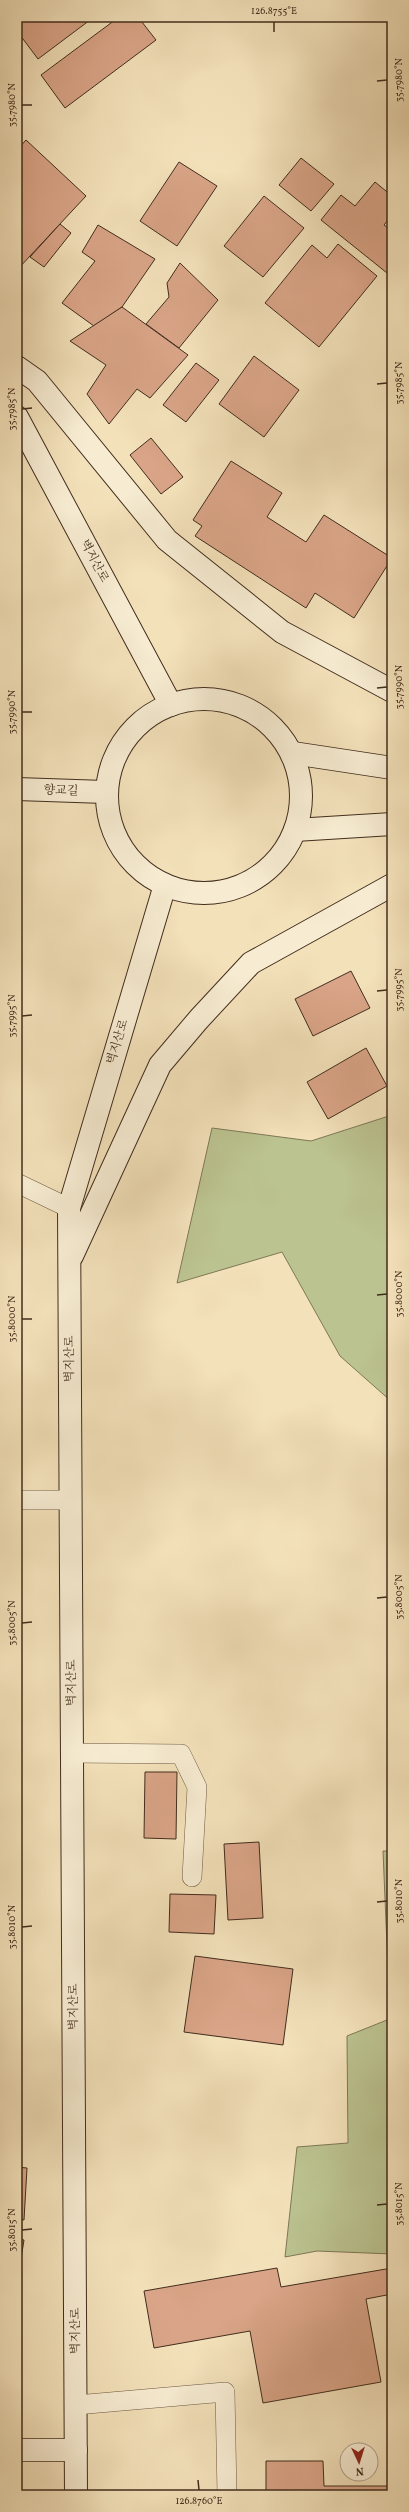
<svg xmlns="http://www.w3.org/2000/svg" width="409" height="2512" viewBox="0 0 409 2512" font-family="Vollkorn,'Noto Serif KR',serif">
<rect width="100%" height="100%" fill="#f3e1ba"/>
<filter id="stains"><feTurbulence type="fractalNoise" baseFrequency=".005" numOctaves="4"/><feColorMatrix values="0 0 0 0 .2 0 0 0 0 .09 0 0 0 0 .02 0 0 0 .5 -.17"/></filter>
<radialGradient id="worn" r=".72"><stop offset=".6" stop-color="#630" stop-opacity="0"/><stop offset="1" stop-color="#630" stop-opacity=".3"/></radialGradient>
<g fill="#bbc390" stroke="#7e7856">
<polygon points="392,1115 392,1402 340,1356 282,1252 177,1283 212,1128 311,1141"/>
<polygon points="383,1851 392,1851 392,1992 389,1993"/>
<polygon points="392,2018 392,2254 317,2251 285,2257 297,2147 348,2143 347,2036"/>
</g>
<g fill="#d9a487" stroke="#422d1d">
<polygon points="17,17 94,17 38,59 17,31"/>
<polygon points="119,17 138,17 156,40 65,108 41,75"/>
<polygon points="26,140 86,196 17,270 17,150"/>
<polygon points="301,158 334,184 311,211 279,185"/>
<polygon points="179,162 217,186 177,246 140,221"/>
<polygon points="375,182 392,196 392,215 384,225 392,231 392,277 321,220 341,195 355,206"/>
<polygon points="264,196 304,228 263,277 224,246"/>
<polygon points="60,224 71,233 44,267 30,257"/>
<polygon points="98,225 155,259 122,307 94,326 62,303 95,261 82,252"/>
<polygon points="338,244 377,276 319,347 265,303 312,245 327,258"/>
<polygon points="180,263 218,300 179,348 146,324 169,297 167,283"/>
<polygon points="122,307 188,355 150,398 137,389 109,424 87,394 106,365 70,341"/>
<polygon points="254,356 299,390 264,437 219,404"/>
<polygon points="196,363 219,380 186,422 163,405"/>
<polygon points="151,438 183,477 161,494 130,455"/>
<polygon points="231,461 282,493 267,517 306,542 324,515 392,558 354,618 315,593 306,608 195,536 202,526 193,520"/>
<polygon points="351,971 370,1008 313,1036 295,999"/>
<polygon points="366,1048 387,1086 328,1119 307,1082"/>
<polygon points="145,1772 177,1772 176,1839 144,1838"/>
<polygon points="259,1842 263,1918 228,1920 224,1844"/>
<polygon points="170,1894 216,1895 214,1934 169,1932"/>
<polygon points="195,1956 293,1969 283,2045 184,2032"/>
<polygon points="17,2167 27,2168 24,2220 17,2219"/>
<polygon points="17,2239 24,2240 17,2284"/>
<polygon points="277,2268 281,2287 392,2268 392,2294 366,2299 381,2382 263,2403 250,2331 154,2348 144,2291"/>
<rect x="17" y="2378" width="4" height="41"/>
<polygon points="266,2461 323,2461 324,2486 392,2486 392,2495 266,2495"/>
</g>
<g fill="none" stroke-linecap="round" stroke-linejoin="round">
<defs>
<g id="lane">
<polyline points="17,1183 69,1208"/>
<polyline points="17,1500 71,1500"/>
<polyline points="72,1753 181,1754 197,1787 192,1877"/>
<polyline points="76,2405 225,2392 227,2495"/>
</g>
<polyline id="street" points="17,2450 76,2450"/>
<g id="secondary">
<polyline points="17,367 37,381 167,540 282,632 392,691"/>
<polyline points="17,417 171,705"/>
<circle cx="204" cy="796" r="97"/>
<polyline points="293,753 392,768"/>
<polyline points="17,789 105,792"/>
<polyline points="295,830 392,824"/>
<polyline points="72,1256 160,1065 199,1019 251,963 392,885"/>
<polyline points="76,2495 69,1208 165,885"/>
</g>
</defs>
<use href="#lane" stroke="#6e5a44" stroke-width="20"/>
<use href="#street" stroke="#6e5a44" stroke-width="24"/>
<use href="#secondary" stroke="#422d1d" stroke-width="24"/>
<use href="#lane" stroke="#f7ecd2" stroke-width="19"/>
<use href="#street" stroke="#f7ecd2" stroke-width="22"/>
<use href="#secondary" stroke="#f7ecd2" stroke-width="22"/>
</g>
<path fill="none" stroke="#422d1d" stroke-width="1.5" d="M274 22V32M377 81 387 80M22 105H32M377 384 387 383M22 409 32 408M377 688 387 687M22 712H32M377 991 387 990M22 1016 32 1015M377 1295 387 1294M22 1319H32M377 1598 387 1597M22 1623 32 1622M377 1902 387 1901M22 1927 32 1926M377 2205 387 2204M22 2230 32 2229M198 2480 199 2490"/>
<g text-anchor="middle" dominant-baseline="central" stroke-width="3" stroke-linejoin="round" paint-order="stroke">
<g font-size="12" fill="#422d1d" stroke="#f7ecd2">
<text transform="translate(94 561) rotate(62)">벽지산로</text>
<text transform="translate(61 791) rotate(2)">향교길</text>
<text transform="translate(118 1042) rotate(-73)">벽지산로</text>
<text transform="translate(70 1359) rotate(-90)">벽지산로</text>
<text transform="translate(72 1683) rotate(-90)">벽지산로</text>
<text transform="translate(74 2007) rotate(-90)">벽지산로</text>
<text transform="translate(76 2331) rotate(-90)">벽지산로</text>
</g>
</g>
<rect width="409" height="2512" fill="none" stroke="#f3e1ba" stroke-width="44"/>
<g transform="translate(359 2462) rotate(176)"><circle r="19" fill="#f7ecd2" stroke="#afa08a"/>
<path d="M0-3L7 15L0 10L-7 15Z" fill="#8f2418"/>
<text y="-6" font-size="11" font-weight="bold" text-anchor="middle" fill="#422d1d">N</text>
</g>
<rect x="22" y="22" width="365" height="2468" fill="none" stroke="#422d1d" stroke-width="1.5"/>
<g font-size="10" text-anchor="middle" fill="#422d1d">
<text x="274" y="14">126.8755°E</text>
<text transform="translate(398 80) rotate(-90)" y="4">35.7980°N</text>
<text transform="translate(11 105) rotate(-90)" y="4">35.7980°N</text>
<text transform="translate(398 383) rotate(-90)" y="4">35.7985°N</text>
<text transform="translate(11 409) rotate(-90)" y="4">35.7985°N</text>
<text transform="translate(398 687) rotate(-90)" y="4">35.7990°N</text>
<text transform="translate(11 712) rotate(-90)" y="4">35.7990°N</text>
<text transform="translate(398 990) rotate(-90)" y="4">35.7995°N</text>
<text transform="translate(11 1016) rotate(-90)" y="4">35.7995°N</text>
<text transform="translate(398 1294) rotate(-90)" y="4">35.8000°N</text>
<text transform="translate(11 1319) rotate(-90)" y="4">35.8000°N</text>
<text transform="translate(398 1597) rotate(-90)" y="4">35.8005°N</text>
<text transform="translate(11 1623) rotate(-90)" y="4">35.8005°N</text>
<text transform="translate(398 1901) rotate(-90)" y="4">35.8010°N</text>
<text transform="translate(11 1927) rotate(-90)" y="4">35.8010°N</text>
<text transform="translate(398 2204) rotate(-90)" y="4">35.8015°N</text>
<text transform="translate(11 2230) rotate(-90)" y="4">35.8015°N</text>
<text x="199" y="2504">126.8760°E</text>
</g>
<rect width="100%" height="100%" filter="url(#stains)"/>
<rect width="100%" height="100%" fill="url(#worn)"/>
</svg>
